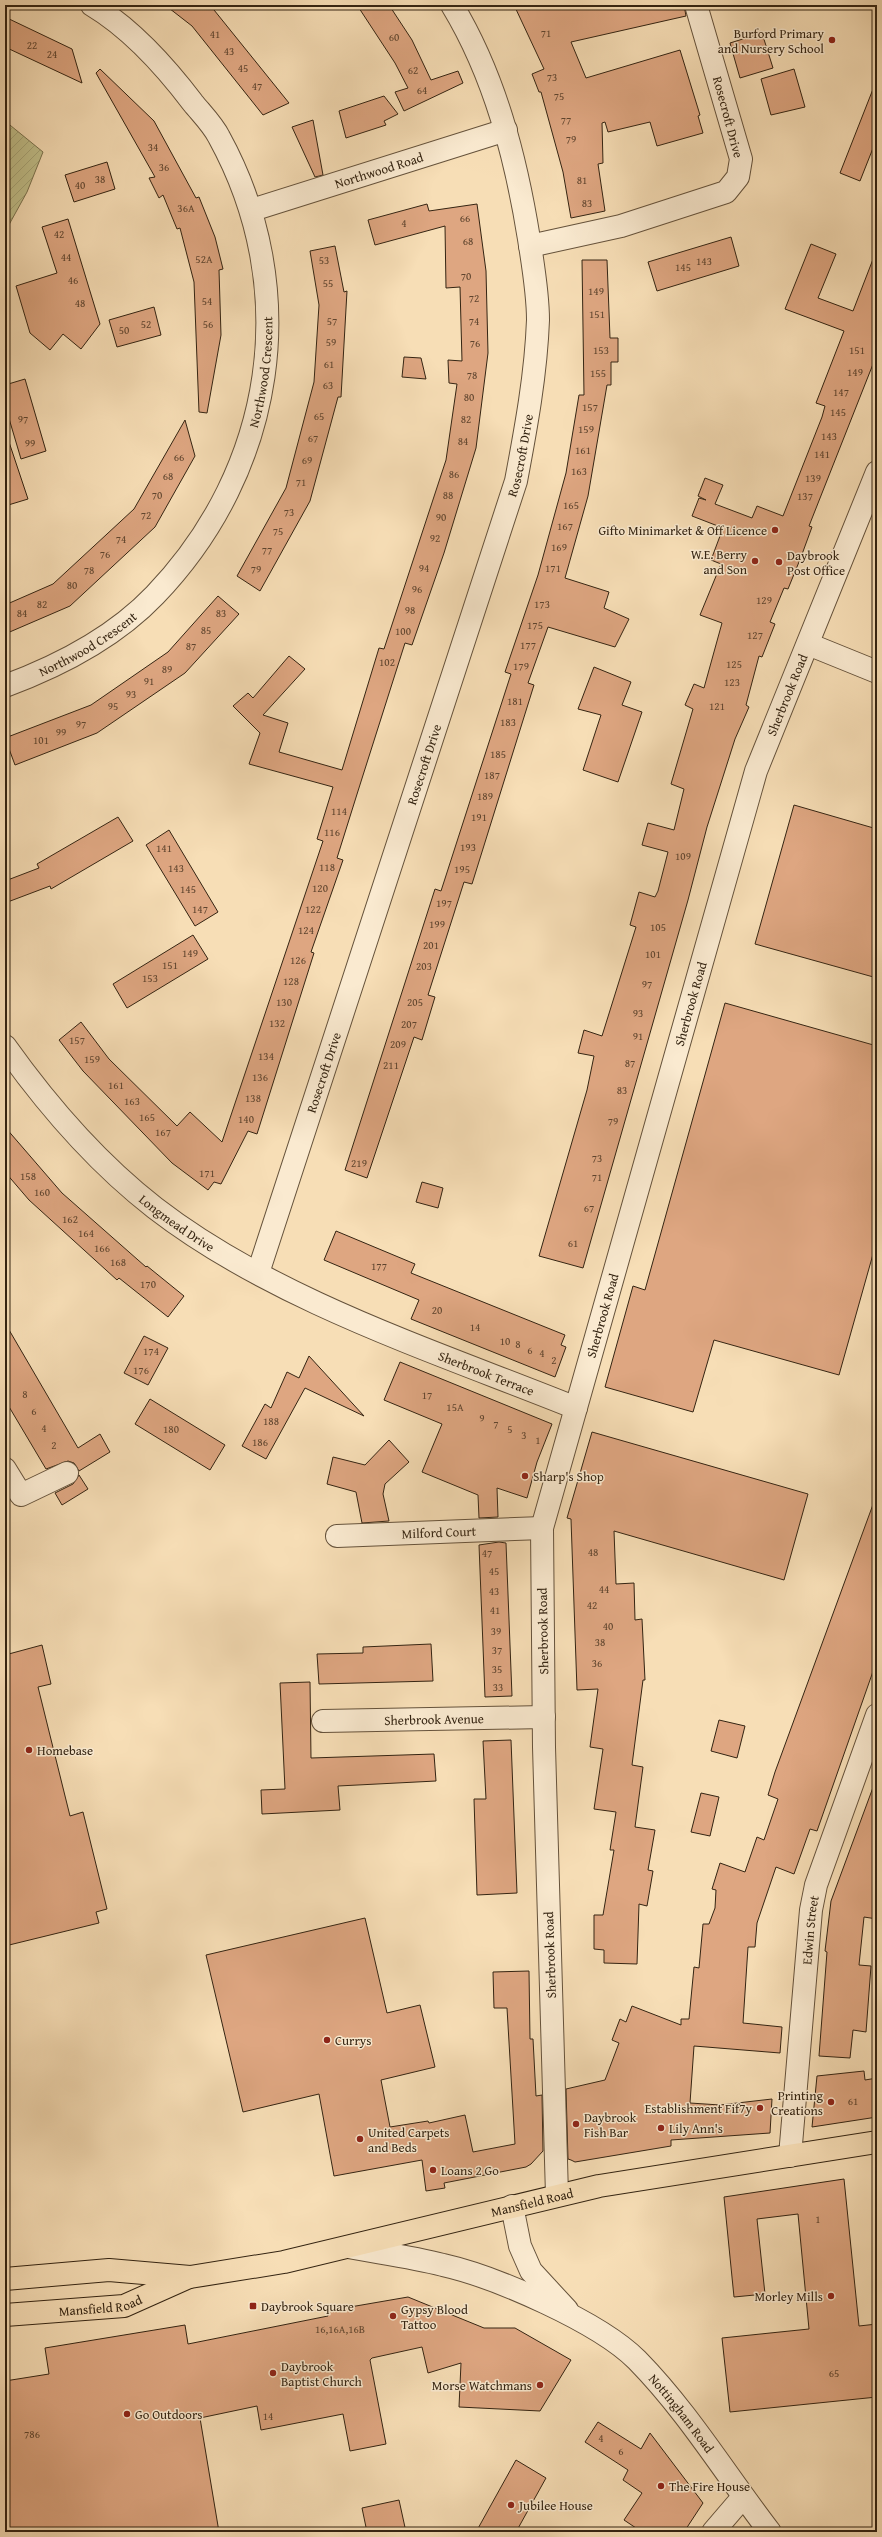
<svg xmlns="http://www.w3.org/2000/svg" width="882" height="2537" viewBox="0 0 882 2537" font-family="'Gentium Book Plus',serif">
<defs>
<pattern id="garden-furrows" width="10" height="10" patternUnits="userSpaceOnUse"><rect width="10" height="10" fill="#c1c08b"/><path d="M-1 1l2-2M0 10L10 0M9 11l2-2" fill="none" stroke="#a6a577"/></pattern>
</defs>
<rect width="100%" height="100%" fill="#f7deb6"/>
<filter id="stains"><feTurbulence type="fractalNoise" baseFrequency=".005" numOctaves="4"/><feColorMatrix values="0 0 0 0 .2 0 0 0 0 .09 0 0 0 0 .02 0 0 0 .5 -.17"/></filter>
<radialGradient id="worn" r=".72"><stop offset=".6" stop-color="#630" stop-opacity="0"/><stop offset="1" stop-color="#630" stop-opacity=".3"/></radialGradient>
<polygon fill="url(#garden-furrows)" stroke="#7a724e" points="5,121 43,152 27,192 5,232"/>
<g fill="#dea681" stroke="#342412">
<polygon points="165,5 210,5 289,103 263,115 192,26"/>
<polygon points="357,5 389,5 412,40 431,80 458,71 463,83 404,111 395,92 408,88 395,63"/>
<polygon points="514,5 684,5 686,16 571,42 586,78 680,50 700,115 698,116 703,133 657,146 650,122 608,132 605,122 602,123 603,163 598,164 605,211 571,218 563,172 541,92 539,92 532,74 544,69"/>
<polygon points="5,17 72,49 82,83 5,47"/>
<polygon points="762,33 773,68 740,78 730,43"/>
<polygon points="100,69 154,121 196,198 199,197 215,237 223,269 219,270 221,335 207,413 199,412 194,282 180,228 177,229 163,195 159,198 149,178 155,177 96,73"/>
<polygon points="794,69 805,107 771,115 761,79"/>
<polygon points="875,84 877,84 877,138 860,181 840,173"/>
<polygon points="384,96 398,114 384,121 386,125 346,138 339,111"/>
<polygon points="313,120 323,175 315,177 292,127"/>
<polygon points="107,162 115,189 74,202 65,175"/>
<polygon points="427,204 429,211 477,204 486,271 488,353 476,448 444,553 412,645 405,643 358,791 337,858 343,860 311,952 314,953 257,1134 248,1131 221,1184 214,1182 208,1190 172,1163 83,1071 59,1040 81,1022 109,1059 177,1126 190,1112 222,1142 323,841 317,839 333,787 249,764 260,733 233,706 248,693 253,698 289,656 305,669 263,715 288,723 279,752 342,770 379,648 384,649 446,460 457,384 449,383 448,360 462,361 460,287 446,288 445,226 375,245 368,220"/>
<polygon points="68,219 100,324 81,349 63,334 50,350 30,333 16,286 57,273 42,227"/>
<polygon points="731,237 739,266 657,291 648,262"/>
<polygon points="811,244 836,254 818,298 853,311 875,254 877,254 877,354 809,526 812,527 801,557 788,589 784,588 770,622 775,624 762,657 759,656 746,705 749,707 735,739 707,827 688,900 583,1268 539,1256 587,1090 594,1056 578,1053 584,1030 602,1036 636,927 630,925 639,892 655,897 658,891 668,852 642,845 648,823 674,830 684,789 671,784 693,709 685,705 694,684 704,688 722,623 700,615 721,564 711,560 723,528 692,516 699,498 706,500 698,496 705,478 723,485 715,504 752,518 757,506 783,516 822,417 825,406 816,403 844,331 785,309"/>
<polygon points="335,246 344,292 347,291 341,397 338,397 310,501 260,591 237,576 286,488 314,382 319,305 310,251"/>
<polygon points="582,260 607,260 610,338 618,338 618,362 611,362 611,385 607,385 588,496 565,578 609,592 604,608 629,619 615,647 548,627 528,683 534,685 472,884 464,882 428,995 435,997 422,1040 414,1037 367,1178 345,1170 435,889 441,891 511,674 505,672 538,575 566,473 579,395 584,395"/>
<polygon points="154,307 161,335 117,347 109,320"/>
<polygon points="404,357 421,358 426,379 402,377"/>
<polygon points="25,379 46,451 21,459 5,405 5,385"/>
<polygon points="185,420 195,456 155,527 70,606 5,634 5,605 53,584 134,509"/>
<polygon points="5,442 9,442 28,499 5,506"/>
<polygon points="218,596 239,614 185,673 97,733 15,765 5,738 91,705 168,652"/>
<polygon points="594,667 631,682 622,705 642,712 618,782 583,770 601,715 578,709"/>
<polygon points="794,805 877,829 877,978 755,944"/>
<polygon points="118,817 133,841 51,889 50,886 5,903 5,881 39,868 37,864"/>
<polygon points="169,830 218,912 195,926 146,845"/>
<polygon points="193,935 208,959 127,1008 113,984"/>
<polygon points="725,1003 877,1046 877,1240 839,1375 714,1340 693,1412 605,1387 633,1286 645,1290"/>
<polygon points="5,1127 62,1193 146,1267 147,1266 184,1296 168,1317 119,1278 117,1280 29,1200 5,1172"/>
<polygon points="422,1182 443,1188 438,1208 416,1202"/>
<polygon points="336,1231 415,1264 411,1273 565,1335 561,1345 566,1347 555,1377 411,1319 419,1300 324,1260"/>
<polygon points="5,1323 78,1448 100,1434 110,1452 79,1471 74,1463 68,1461 46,1469 5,1400"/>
<polygon points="144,1336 168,1348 148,1385 124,1373"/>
<polygon points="309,1356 364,1416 305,1388 266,1459 242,1446 265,1404 271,1408 287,1372 299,1378"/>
<polygon points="400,1362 552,1424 537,1462 527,1498 497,1488 498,1517 479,1518 478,1495 422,1472 442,1424 384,1400"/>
<polygon points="150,1399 225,1445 210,1470 135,1424"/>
<polygon points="592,1432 808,1494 784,1580 614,1531 616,1584 634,1583 635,1620 642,1619 645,1680 643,1680 632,1765 643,1767 635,1827 655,1830 648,1870 653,1871 647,1906 639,1904 637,1964 604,1963 604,1950 594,1949 594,1915 603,1915 614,1850 610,1850 616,1812 594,1809 603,1749 590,1747 598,1689 577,1690 571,1519 567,1518"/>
<polygon points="389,1440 409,1462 385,1484 383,1494 389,1521 362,1523 356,1492 327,1484 333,1457 365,1465"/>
<polygon points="79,1475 88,1489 62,1505 55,1493 73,1484"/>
<polygon points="875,1499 877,1499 877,1660 817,1831 810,1829 794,1874 776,1867 757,1923 755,1947 748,1947 743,2023 782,2027 780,2053 694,2046 690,2103 720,2105 772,2099 770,2133 671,2140 671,2146 575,2162 571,2160 568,2159 566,2089 605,2080 619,2043 612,2040 620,2019 626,2022 632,2006 681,2025 681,2019 689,2019 694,1967 699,1968 703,1924 709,1924 715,1908 716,1890 712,1889 720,1863 745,1872 757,1837 764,1840 778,1799 768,1795 775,1772"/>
<polygon points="499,1542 506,1543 512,1696 485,1697 479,1545"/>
<polygon points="431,1644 433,1681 319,1684 317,1654 363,1653 363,1647"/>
<polygon points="42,1645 51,1684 38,1687 70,1816 83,1812 107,1909 96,1912 99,1923 5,1946 5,1655"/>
<polygon points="310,1682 311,1758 434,1754 436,1781 338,1786 340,1810 262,1814 261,1790 285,1789 280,1683"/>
<polygon points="719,1720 745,1726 737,1758 711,1751"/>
<polygon points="511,1740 517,1893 477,1895 474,1799 486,1799 483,1741"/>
<polygon points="875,1782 877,1782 877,1919 864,1917 859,1965 871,1966 866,2032 853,2030 850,2058 819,2056 827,1952 825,1951 831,1901"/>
<polygon points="701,1793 719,1797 710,1836 691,1832"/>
<polygon points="365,1918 387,2013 420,2005 435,2067 381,2080 390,2127 428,2121 429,2123 465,2115 473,2152 515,2144 507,2008 494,2008 493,1972 529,1971 530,2039 533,2039 536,2096 542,2095 543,2151 531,2164 526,2167 444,2183 445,2188 426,2191 422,2160 334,2176 319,2094 243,2112 206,1955"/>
<polygon points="864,2071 865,2080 877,2078 877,2117 812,2127 817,2076"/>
<polygon points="844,2179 859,2326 877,2324 877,2397 730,2412 722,2338 809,2329 798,2214 757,2219 765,2294 734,2297 724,2197"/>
<polygon points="408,2297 484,2328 515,2328 571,2360 540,2411 459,2407 461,2363 428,2373 422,2347 372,2358 370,2360 386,2444 350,2451 343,2414 261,2430 257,2406 200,2418 219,2532 5,2532 5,2381 49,2374 45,2348 185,2325 188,2344 328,2316 327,2311"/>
<polygon points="598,2422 641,2449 650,2433 703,2503 684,2532 642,2532 624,2520 642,2493 623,2480 628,2470 585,2442"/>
<polygon points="516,2460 546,2478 516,2532 476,2532"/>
<polygon points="399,2500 406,2532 367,2532 362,2508"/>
</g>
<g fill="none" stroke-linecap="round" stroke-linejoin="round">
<defs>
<g id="minor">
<path id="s1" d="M252 210 506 130"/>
<polyline points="530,246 621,226 726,192 738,177 741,159 696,5"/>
<polyline points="808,644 877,672"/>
<path id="s2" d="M5 686C59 666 114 638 155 595 275 470 303 290 219 137 213 125 202 114 193 103 165 66 132 29 92 5"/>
<path id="s3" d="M5 1046C47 1105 97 1163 155 1208 274 1300 437 1352 576 1408"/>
<path id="s4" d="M258 1273 516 481C526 428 536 374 538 320 538 293 533 265 529 239 516 158 495 76 452 5"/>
<polyline points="5,1469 21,1495 67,1473"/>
<path id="s5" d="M337 1536 542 1528"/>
<path id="s6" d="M323 1721 544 1717"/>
<path id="s7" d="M790 2156 811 1910 816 1885 877 1715"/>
<path id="s8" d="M557 2195 544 1747 542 1528 756 771 877 472"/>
<polyline points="713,2532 743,2497"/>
</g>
<g id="tertiary">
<polyline points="512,2206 520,2246 531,2271 567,2310"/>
<path id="s9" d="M348 2247C380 2253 412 2257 443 2265 496 2277 599 2322 637 2360 688 2412 726 2475 770 2532"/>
</g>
<g id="trunk">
<path id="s10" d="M5 2279 109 2270 190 2277 284 2262 599 2186 877 2142"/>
<path id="s11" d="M5 2315 124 2306 189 2277"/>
</g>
</defs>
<use href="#minor" stroke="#65523b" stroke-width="24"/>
<use href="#tertiary" stroke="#65523b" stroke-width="24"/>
<use href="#trunk" stroke="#342412" stroke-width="24"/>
<use href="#minor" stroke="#faead0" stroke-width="22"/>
<use href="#tertiary" stroke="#faead0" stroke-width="22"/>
<use href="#trunk" stroke="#f7deb6" stroke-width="22"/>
</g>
<g fill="#8f2418" stroke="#faead0" stroke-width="1.5">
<circle cx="832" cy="40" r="4"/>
<circle cx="775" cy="530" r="4"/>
<circle cx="755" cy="561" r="4"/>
<circle cx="779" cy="562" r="4"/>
<circle cx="525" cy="1476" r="4"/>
<circle cx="29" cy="1750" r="4"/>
<circle cx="327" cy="2040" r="4"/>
<circle cx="831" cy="2102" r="4"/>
<circle cx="760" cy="2108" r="4"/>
<circle cx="576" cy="2124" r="4"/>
<circle cx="661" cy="2128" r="4"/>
<circle cx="360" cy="2139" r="4"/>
<circle cx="433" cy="2170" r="4"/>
<circle cx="831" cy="2296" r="4"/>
<rect x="249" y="2302" width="8" height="8" rx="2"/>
<circle cx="393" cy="2316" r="4"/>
<circle cx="273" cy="2373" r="4"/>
<circle cx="540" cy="2385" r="4"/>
<circle cx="127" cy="2414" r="4"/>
<circle cx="661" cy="2486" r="4"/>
<circle cx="511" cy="2505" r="4"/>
</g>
<g text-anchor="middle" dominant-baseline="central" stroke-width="3" stroke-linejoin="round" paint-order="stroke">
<g font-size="11" fill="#5e442e">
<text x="546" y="33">71</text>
<text x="215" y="34">41</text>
<text x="394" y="37">60</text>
<text x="32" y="45">22</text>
<text x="229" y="51">43</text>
<text x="52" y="54">24</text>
<text x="243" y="68">45</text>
<text x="413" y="70">62</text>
<text x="552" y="77">73</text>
<text x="257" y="86">47</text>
<text x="422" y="90">64</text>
<text x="559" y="96">75</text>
<text x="566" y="120">77</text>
<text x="571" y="139">79</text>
<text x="153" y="147">34</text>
<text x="164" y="167">36</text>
<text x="100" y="179">38</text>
<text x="582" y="180">81</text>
<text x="80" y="185">40</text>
<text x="587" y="203">83</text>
<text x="186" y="208">36A</text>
<text x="465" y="218">66</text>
<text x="404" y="223">4</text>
<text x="59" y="234">42</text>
<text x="468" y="241">68</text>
<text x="66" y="257">44</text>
<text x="204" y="259">52A</text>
<text x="324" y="260">53</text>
<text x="704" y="261">143</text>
<text x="683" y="267">145</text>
<text x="466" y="276">70</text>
<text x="73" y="280">46</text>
<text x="328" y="283">55</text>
<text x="596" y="291">149</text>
<text x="474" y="298">72</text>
<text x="207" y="301">54</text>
<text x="80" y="303">48</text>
<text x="597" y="314">151</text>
<text x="332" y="321">57</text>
<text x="474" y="321">74</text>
<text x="146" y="324">52</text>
<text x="208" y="324">56</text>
<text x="124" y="330">50</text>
<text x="331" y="342">59</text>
<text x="475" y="343">76</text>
<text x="601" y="350">153</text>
<text x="857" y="350">151</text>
<text x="329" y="364">61</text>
<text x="855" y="372">149</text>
<text x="598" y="373">155</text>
<text x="472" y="375">78</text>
<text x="328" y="385">63</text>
<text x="841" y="392">147</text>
<text x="469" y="397">80</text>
<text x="590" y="407">157</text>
<text x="838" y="412">145</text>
<text x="319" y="416">65</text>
<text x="23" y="419">97</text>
<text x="466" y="419">82</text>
<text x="586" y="429">159</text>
<text x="829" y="436">143</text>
<text x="313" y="438">67</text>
<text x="463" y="441">84</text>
<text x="30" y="443">99</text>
<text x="583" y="450">161</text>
<text x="822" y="454">141</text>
<text x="179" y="457">66</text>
<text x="307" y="460">69</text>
<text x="579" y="471">163</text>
<text x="454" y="474">86</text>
<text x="168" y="476">68</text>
<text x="813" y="478">139</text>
<text x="301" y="482">71</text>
<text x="157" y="495">70</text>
<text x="448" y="495">88</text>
<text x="805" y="496">137</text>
<text x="571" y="505">165</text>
<text x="289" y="512">73</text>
<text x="146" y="515">72</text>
<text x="441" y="517">90</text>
<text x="565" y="526">167</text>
<text x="278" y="531">75</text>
<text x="435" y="538">92</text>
<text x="121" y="539">74</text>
<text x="559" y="547">169</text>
<text x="267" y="550">77</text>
<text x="105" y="554">76</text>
<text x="424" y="568">94</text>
<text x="553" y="568">171</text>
<text x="256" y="569">79</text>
<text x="89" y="570">78</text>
<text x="72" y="585">80</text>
<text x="417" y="589">96</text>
<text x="764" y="600">129</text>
<text x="42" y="604">82</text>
<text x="542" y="604">173</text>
<text x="410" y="610">98</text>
<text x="22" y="613">84</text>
<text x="221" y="613">83</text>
<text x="535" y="625">175</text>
<text x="206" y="630">85</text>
<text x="403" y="631">100</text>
<text x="755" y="635">127</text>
<text x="528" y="645">177</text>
<text x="191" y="646">87</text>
<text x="387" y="662">102</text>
<text x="734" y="664">125</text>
<text x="521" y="666">179</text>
<text x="167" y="669">89</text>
<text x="149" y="681">91</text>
<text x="732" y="682">123</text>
<text x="131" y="694">93</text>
<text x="515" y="701">181</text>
<text x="113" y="706">95</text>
<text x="717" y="706">121</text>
<text x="508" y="722">183</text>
<text x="81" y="724">97</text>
<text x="61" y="732">99</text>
<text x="41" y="740">101</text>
<text x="498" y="754">185</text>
<text x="492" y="775">187</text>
<text x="485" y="796">189</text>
<text x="339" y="811">114</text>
<text x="479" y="817">191</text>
<text x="332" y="832">116</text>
<text x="468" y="847">193</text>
<text x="164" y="848">141</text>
<text x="683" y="856">109</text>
<text x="327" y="867">118</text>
<text x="176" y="868">143</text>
<text x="462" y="869">195</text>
<text x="320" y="888">120</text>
<text x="188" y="889">145</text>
<text x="444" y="903">197</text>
<text x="200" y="909">147</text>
<text x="313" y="909">122</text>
<text x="437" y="924">199</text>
<text x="658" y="927">105</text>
<text x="306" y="930">124</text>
<text x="431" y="945">201</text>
<text x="190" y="953">149</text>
<text x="653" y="954">101</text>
<text x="298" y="960">126</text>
<text x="170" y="965">151</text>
<text x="424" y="966">203</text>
<text x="150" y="978">153</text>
<text x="291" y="981">128</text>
<text x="647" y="984">97</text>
<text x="284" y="1002">130</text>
<text x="415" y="1002">205</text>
<text x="638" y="1013">93</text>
<text x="277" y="1023">132</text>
<text x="409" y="1024">207</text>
<text x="638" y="1036">91</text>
<text x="77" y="1040">157</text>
<text x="398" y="1044">209</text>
<text x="266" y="1056">134</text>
<text x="92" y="1059">159</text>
<text x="630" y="1063">87</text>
<text x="391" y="1065">211</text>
<text x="260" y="1077">136</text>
<text x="116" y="1085">161</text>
<text x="622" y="1090">83</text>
<text x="253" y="1098">138</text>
<text x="132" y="1101">163</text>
<text x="147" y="1117">165</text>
<text x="246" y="1119">140</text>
<text x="613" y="1121">79</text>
<text x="163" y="1132">167</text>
<text x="597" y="1158">73</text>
<text x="359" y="1163">219</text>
<text x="207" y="1173">171</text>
<text x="28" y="1176">158</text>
<text x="597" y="1177">71</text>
<text x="42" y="1192">160</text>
<text x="589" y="1208">67</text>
<text x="70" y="1219">162</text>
<text x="86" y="1233">164</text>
<text x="573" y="1243">61</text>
<text x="102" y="1248">166</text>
<text x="118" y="1262">168</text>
<text x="379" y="1266">177</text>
<text x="148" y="1284">170</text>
<text x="437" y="1310">20</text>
<text x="475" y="1327">14</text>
<text x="505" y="1341">10</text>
<text x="518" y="1344">8</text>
<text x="530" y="1350">6</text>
<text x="151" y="1351">174</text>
<text x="542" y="1353">4</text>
<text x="554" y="1360">2</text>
<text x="141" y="1370">176</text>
<text x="25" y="1394">8</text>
<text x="427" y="1395">17</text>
<text x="455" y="1407">15A</text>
<text x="34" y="1411">6</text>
<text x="482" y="1418">9</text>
<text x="271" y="1421">188</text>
<text x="496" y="1424">7</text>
<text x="44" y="1428">4</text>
<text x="171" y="1429">180</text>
<text x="510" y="1429">5</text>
<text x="524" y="1435">3</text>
<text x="538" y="1440">1</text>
<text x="260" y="1442">186</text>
<text x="54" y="1445">2</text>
<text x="593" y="1552">48</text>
<text x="487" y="1553">47</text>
<text x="494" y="1571">45</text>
<text x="604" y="1589">44</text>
<text x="494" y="1591">43</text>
<text x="592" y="1605">42</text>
<text x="495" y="1610">41</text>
<text x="608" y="1626">40</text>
<text x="496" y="1631">39</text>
<text x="600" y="1642">38</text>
<text x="497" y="1650">37</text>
<text x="597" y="1663">36</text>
<text x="497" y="1669">35</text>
<text x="498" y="1687">33</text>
<text x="853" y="2101">61</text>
<text x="818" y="2219">1</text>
<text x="340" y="2329">16,16A,16B</text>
<text x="834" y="2373">65</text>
<text x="268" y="2416">14</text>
<text x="32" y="2434">786</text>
<text x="601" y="2438">4</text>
<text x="621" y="2451">6</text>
</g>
<g font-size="13" fill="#342412" stroke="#faead0" text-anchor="start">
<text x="824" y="33" text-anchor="end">Burford Primary<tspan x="824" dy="15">and Nursery School</tspan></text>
<text x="767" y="530" text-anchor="end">Gifto Minimarket &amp; Off Licence</text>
<text x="747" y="554" text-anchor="end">W.E. Berry<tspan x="747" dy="15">and Son</tspan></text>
<text x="787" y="555">Daybrook<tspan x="787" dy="15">Post Office</tspan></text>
<text x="533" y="1476">Sharp's Shop</text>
<text x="37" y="1750">Homebase</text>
<text x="335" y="2040">Currys</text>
<text x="823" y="2095" text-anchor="end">Printing<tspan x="823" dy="15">Creations</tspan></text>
<text x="752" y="2108" text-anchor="end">Establishment Fif7y</text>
<text x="584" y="2117">Daybrook<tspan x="584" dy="15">Fish Bar</tspan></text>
<text x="669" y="2128">Lily Ann's</text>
<text x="368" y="2132">United Carpets<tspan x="368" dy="15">and Beds</tspan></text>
<text x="441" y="2170">Loans 2 Go</text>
<text x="823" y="2296" text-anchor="end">Morley Mills</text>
<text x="261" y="2306">Daybrook Square</text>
<text x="401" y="2309">Gypsy Blood<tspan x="401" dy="15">Tattoo</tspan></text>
<text x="281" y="2366">Daybrook<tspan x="281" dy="15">Baptist Church</tspan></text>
<text x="532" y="2385" text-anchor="end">Morse Watchmans</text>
<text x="135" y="2414">Go Outdoors</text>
<text x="669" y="2486">The Fire House</text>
<text x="519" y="2505">Jubilee House</text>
</g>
<g font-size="13" fill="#342412" stroke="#faead0">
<text transform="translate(728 117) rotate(75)">Rosecroft Drive</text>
<text stroke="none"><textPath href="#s1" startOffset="133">Northwood Road</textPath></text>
<text stroke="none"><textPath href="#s2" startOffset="429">Northwood Crescent</textPath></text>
<text stroke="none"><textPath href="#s4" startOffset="859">Rosecroft Drive</textPath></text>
<text stroke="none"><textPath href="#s2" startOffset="93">Northwood Crescent</textPath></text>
<text stroke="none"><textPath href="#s8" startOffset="1536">Sherbrook Road</textPath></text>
<text stroke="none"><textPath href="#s4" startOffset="535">Rosecroft Drive</textPath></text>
<text stroke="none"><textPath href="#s8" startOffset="1212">Sherbrook Road</textPath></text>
<text stroke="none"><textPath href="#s4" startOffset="211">Rosecroft Drive</textPath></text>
<text stroke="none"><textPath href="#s3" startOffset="248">Longmead Drive</textPath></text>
<text stroke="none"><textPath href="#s8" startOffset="888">Sherbrook Road</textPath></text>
<text stroke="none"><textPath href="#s3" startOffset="593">Sherbrook Terrace</textPath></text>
<text stroke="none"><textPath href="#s5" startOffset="102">Milford Court</textPath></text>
<text transform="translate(543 1631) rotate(-91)">Sherbrook Road</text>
<text stroke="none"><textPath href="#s6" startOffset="111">Sherbrook Avenue</textPath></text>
<text stroke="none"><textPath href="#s7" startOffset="227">Edwin Street</textPath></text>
<text transform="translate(550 1955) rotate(-92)">Sherbrook Road</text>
<text stroke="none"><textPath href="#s10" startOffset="536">Mansfield Road</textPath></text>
<text stroke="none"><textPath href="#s11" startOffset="96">Mansfield Road</textPath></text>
<text stroke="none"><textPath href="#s9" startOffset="384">Nottingham Road</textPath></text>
</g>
</g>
<rect width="882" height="2537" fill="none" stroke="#f7deb6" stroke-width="20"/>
<rect x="6" y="6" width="870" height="2525" fill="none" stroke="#342412" stroke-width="2"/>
<rect x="10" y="10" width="862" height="2517" fill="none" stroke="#342412"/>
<rect width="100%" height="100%" filter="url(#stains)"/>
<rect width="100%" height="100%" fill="url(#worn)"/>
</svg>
